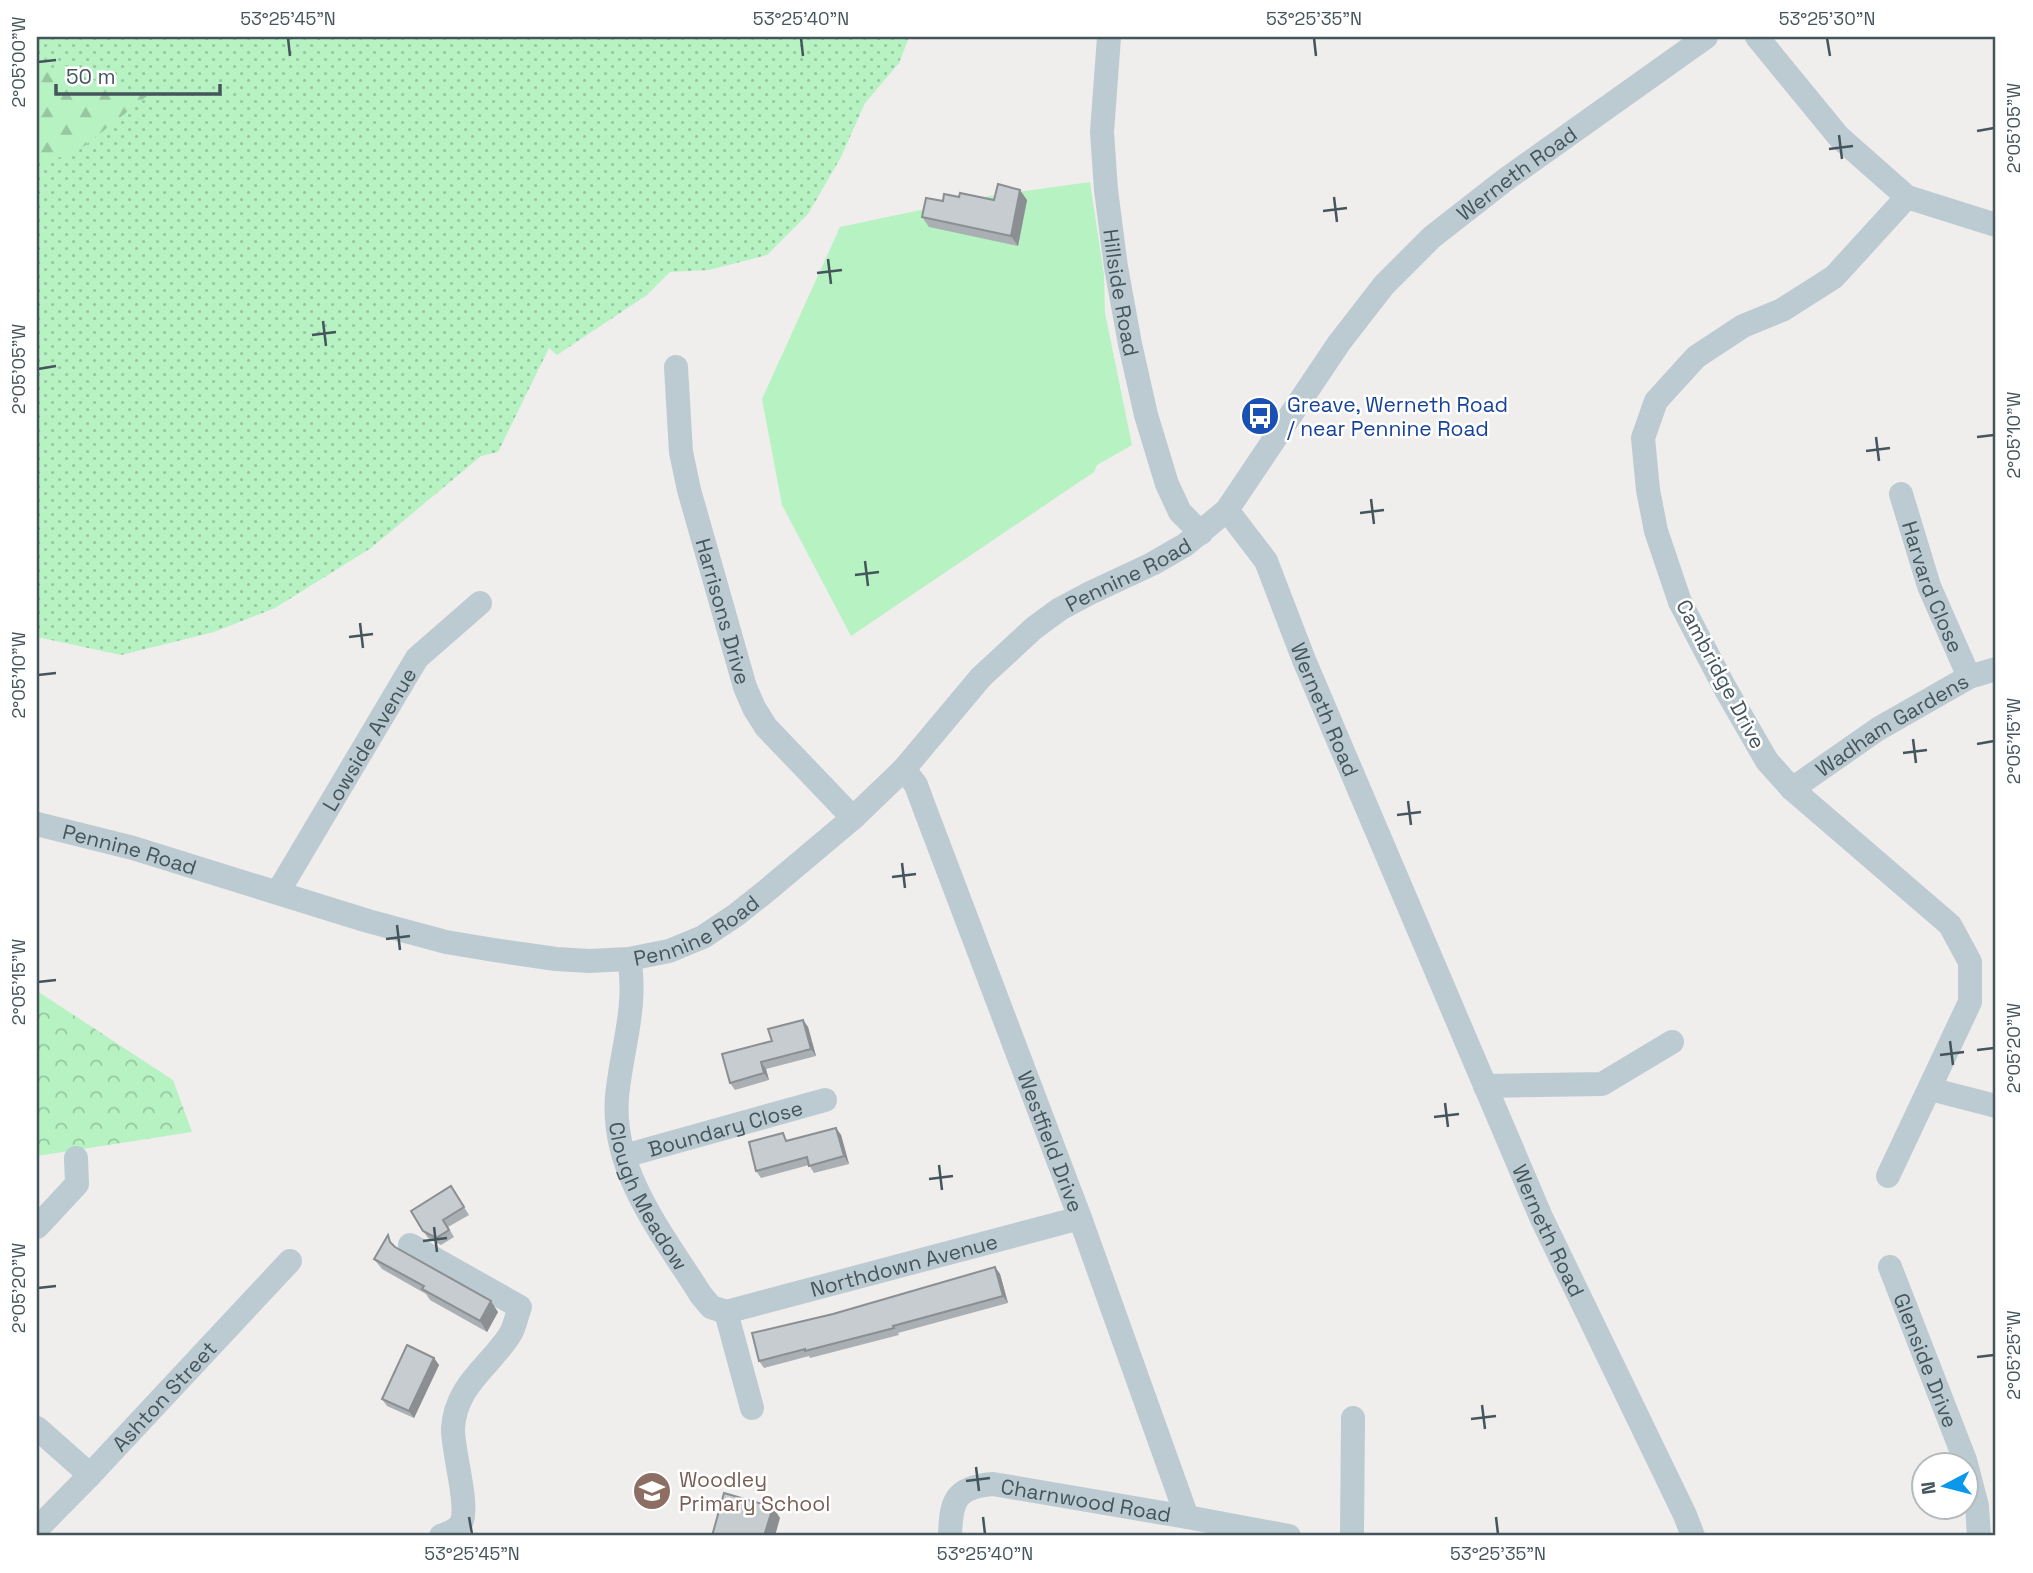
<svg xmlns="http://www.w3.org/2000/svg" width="2033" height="1573" viewBox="0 0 2033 1573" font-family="'Space Grotesk',sans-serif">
<defs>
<pattern id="grass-dots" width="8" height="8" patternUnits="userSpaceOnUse" patternTransform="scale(1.75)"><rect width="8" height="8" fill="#b7f2c2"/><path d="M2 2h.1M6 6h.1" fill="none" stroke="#96c7a1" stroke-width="1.8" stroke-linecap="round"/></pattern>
<pattern id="forest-firs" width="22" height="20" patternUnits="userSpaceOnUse" patternTransform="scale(1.75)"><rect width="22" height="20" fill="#b7f2c2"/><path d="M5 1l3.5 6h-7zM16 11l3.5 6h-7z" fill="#96c7a1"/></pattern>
<pattern id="park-crowns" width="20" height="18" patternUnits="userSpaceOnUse" patternTransform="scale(1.75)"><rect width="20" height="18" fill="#b7f2c2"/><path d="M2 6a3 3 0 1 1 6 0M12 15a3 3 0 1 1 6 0" fill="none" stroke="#96c7a1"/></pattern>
</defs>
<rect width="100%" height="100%" fill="#f0eded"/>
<polygon fill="url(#grass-dots)" points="37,37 909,37 899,63 865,103 841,157 808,214 767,255 709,270 670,272 647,295 557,355 549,348 498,452 481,456 371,548 275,608 214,632 121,655 37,637"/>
<polygon fill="url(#forest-firs)" points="37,63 147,96 73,155 37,161"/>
<polygon fill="url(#park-crowns)" points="37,991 173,1080 192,1132 37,1156"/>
<polygon fill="#b7f2c2" points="1090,182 1104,275 1105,313 1132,445 1097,465 1094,472 851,636 782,505 762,399 840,227 982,197"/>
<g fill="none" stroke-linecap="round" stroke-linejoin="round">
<g stroke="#bccbd1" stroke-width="24">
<path id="s1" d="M1109 37 1102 132 1106 190 1116 267 1130 344 1146 415 1167 484 1180 512 1201 533"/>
<polyline points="1757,37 1839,137 1907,197 1996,225"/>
<path id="s2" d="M676 367 681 452 689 490 745 687 754 708 766 727 853 818"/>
<path id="s3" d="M1901 494 1929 586 1969 677"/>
<path id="s4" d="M1227 510 1266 561 1304 660 1541 1217 1685 1515 1693 1536"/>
<path id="s5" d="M904 769 916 785 923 804 1080 1218 1187 1517"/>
<path id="s6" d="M1792 789 1878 729 1969 677 1996 669"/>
<path id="s7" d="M37 824 133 848 368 921 446 942 494 950 556 959 589 961 629 959 669 951 703 937 736 915 765 892 853 818 904 769 981 677 1034 628 1060 609 1090 593 1152 564 1185 545 1227 510 1339 343 1384 285 1432 237 1505 180 1706 37"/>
<path id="s8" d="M278 892 417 658 480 603"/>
<path id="s9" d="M629 959C638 1006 621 1051 617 1097 611 1172 664 1236 701 1295L711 1307 726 1312 752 1408"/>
<polyline points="1485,1086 1602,1084 1672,1042"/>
<polyline points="1930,1089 1996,1106"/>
<path id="s10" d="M624 1156 825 1100"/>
<polyline points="1888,1176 1970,1002 1970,962 1950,925 1792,789 1767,761 1725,688 1680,602 1656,531 1648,490 1643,438 1656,401 1696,357 1743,326 1782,310 1834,277 1907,197"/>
<polyline points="37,1227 77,1184 76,1158"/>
<path d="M410 1245 520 1307C517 1315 515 1325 511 1333 490 1367 456 1384 453 1428 452 1450 471 1510 460 1525 456 1530 447 1534 441 1536"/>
<path id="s11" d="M1890 1267 1965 1460 1977 1506 1979 1536"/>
<path id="s12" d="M726 1312 1080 1218"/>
<polyline points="37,1428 90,1475"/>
<path id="s13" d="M37 1529 90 1475 290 1261"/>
<path id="s14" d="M950 1536C951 1502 954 1487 993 1484L1187 1517 1289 1536"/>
<polyline points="1352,1536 1353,1418"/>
</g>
</g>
<g fill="#aaafb3">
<polygon points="959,197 994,200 1027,200 1018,246 929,227 922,217 943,201"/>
<polygon points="803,1020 808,1027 816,1056 766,1069 769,1080 735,1090 730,1083 772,1041"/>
<polygon points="836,1128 841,1135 849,1164 814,1173 809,1165 761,1178 756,1171 788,1140"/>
<polygon points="451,1186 469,1215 448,1227 454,1237 441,1245 428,1238 423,1231"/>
<polygon points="395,1246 396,1248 498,1312 487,1332 430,1300 426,1294 382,1269 374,1259"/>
<polygon points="995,1267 1000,1274 1008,1303 898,1333 899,1335 810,1358 809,1356 764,1368 759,1361 833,1314"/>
<polygon points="434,1358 439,1365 414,1418 387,1406 382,1399"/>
</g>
<g fill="#8b8f92">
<polygon points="1020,190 1027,200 1018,246 1011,236"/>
<polygon points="803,1020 808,1027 816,1056 811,1049"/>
<polygon points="761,1062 766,1069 769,1080 764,1073"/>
<polygon points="836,1128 841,1135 849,1164 844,1156"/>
<polygon points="995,1267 1000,1274 1008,1303 1003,1296"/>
<polygon points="491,1301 498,1312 487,1332 480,1321"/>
<polygon points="434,1358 439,1365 414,1418 409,1411"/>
<polygon points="773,1507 780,1518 775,1536 764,1536"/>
</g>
<g fill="#c6ccd0" stroke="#8b8f92" stroke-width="2">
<polygon points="998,184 1020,190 1011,236 922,217 926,198 943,201 944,194 959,197 960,193 994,200"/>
<polygon points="803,1020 811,1049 761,1062 764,1073 730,1083 722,1054 772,1041 768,1029"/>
<polygon points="836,1128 844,1156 809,1166 807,1157 756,1171 749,1142 783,1133 786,1141"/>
<polygon points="451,1186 464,1207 443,1220 449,1230 436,1238 423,1231 411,1211"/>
<polygon points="388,1235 390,1242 395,1247 491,1301 480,1321 422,1289 424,1286 374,1259"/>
<polygon points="995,1267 1003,1296 893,1326 894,1328 805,1351 805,1349 759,1361 752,1333 833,1314"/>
<polygon points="407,1345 434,1358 409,1411 382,1399"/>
<polygon points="724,1493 773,1507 764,1536 712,1536"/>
</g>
<path fill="none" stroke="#44555c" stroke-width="2.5" d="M288 38 290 56M801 38 803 56M1314 38 1316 56M1827 38 1830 56M38 62 56 60M1977 131 1994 128M1839 135 1842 159M1829 149 1853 146M1334 197 1337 222M1323 211 1347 208M828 259 831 284M817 273 842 270M323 321 326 346M312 335 336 332M38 369 56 366M1876 437 1879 461M1977 437 1994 435M1866 451 1890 448M1371 499 1374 524M1360 513 1384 510M865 561 868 586M855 575 879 572M360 623 363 648M349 637 373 634M38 675 56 673M1913 739 1916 763M1977 744 1994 741M1903 753 1927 750M1408 801 1411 825M1397 815 1421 812M902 863 905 888M892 877 916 874M397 925 400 950M386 939 410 936M38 982 56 980M1950 1041 1953 1065M1977 1050 1994 1048M1940 1055 1964 1052M1445 1103 1448 1127M1434 1117 1459 1114M939 1165 942 1190M929 1179 953 1176M434 1227 437 1252M423 1241 447 1238M38 1288 56 1286M1977 1357 1994 1355M1482 1405 1485 1429M1471 1419 1496 1416M976 1467 979 1491M966 1481 990 1478M469 1517 472 1534M983 1517 985 1534M1496 1517 1498 1534"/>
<defs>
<symbol id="bus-disc" viewBox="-11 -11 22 22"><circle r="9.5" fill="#1a4fb4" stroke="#fff"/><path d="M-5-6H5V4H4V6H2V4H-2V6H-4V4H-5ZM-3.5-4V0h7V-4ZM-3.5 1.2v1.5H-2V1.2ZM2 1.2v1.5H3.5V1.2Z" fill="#fff"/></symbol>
<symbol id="school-disc" viewBox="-11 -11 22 22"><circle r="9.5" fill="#8d6e63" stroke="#fff"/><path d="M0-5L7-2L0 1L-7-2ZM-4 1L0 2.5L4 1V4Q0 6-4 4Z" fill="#fff"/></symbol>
</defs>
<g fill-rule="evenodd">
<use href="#bus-disc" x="1238" y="394" width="44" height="44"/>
<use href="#school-disc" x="630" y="1469" width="44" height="44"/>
</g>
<g text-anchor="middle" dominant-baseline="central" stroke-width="5" stroke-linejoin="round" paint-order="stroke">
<g font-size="21" fill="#44555c" stroke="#fff">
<text stroke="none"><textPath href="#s7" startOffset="1818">Werneth Road</textPath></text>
<text stroke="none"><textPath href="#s1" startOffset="257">Hillside Road</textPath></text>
<text stroke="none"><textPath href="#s7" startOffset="1251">Pennine Road</textPath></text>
<text stroke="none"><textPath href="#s3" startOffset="98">Harvard Close</textPath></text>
<text stroke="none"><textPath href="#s2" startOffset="250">Harrisons Drive</textPath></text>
<text transform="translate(1721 674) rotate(62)">Cambridge Drive</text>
<text stroke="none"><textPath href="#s4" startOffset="224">Werneth Road</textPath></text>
<text stroke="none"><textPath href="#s6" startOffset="119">Wadham Gardens</textPath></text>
<text stroke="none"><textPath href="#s8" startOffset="178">Lowside Avenue</textPath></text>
<text stroke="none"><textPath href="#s7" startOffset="96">Pennine Road</textPath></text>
<text stroke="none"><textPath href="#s7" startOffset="684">Pennine Road</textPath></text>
<text stroke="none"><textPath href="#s10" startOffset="105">Boundary Close</textPath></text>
<text stroke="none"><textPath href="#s5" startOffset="401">Westfield Drive</textPath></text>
<text stroke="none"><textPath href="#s9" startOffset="245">Clough Meadow</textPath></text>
<text stroke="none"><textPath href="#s4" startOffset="791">Werneth Road</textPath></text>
<text stroke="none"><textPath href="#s12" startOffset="184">Northdown Avenue</textPath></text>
<text stroke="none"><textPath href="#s11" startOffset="100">Glenside Drive</textPath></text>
<text stroke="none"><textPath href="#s13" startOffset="184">Ashton Street</textPath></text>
<text stroke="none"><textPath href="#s14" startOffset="173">Charnwood Road</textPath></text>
</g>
<g font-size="21" fill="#164399" stroke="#fff" text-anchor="start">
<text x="1287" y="404">Greave, Werneth Road<tspan x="1287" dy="24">/ near Pennine Road</tspan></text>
</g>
<g font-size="21" fill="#785e54" stroke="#fff" text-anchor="start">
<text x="679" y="1479">Woodley<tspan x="679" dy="24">Primary School</tspan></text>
</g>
</g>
<rect width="2033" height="1573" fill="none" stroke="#ffffff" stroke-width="77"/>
<g transform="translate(1945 1486) rotate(263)"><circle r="33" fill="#ffffff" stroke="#b4bbbe" stroke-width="2"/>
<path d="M0-5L12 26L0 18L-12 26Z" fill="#0b98ec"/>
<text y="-10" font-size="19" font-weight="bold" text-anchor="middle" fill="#44555c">N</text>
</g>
<path d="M56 84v10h164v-10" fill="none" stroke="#44555c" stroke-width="3.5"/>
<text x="66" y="84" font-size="21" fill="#44555c" stroke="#ffffff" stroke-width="5" paint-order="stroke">50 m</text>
<rect x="38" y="38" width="1956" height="1496" fill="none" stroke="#44555c" stroke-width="2.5"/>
<g font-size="18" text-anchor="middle" fill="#44555c">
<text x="288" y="25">53°25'45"N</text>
<text x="801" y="25">53°25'40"N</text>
<text x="1314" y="25">53°25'35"N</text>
<text x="1827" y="25">53°25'30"N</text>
<text transform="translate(19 62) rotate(-90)" y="6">2°05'00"W</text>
<text transform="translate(2014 128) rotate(-90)" y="6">2°05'05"W</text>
<text transform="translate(19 369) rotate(-90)" y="6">2°05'05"W</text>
<text transform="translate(2014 435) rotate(-90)" y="6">2°05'10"W</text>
<text transform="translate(19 675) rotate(-90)" y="6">2°05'10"W</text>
<text transform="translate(2014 741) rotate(-90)" y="6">2°05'15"W</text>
<text transform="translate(19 982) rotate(-90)" y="6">2°05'15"W</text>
<text transform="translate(2014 1048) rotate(-90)" y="6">2°05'20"W</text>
<text transform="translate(19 1288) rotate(-90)" y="6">2°05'20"W</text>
<text transform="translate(2014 1355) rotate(-90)" y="6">2°05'25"W</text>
<text x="472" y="1560">53°25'45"N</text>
<text x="985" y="1560">53°25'40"N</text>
<text x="1498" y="1560">53°25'35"N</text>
</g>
</svg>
